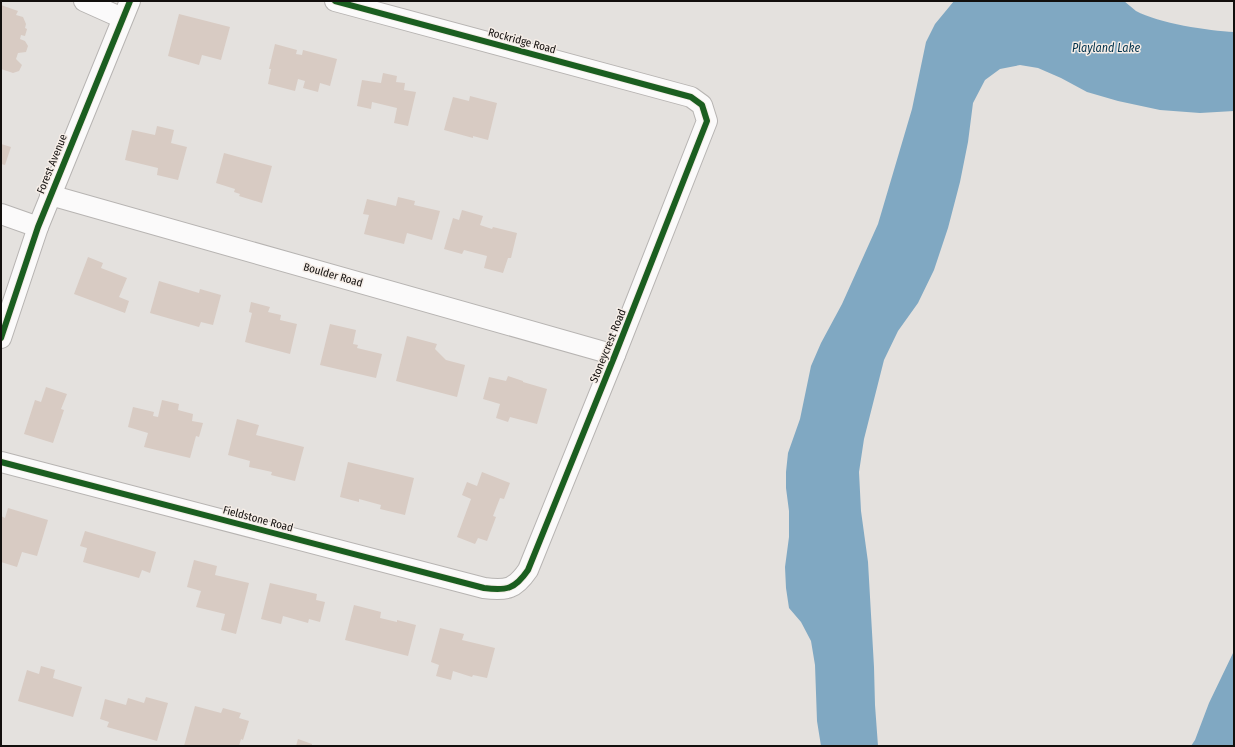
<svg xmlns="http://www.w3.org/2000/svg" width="1235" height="747" viewBox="0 0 1235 747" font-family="'Fira Sans Condensed',sans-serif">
<rect width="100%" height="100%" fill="#e4e1de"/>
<g fill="#80a8c2">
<path d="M954 1H1124C1128 4 1132 8 1136 11 1158 23 1209 31 1234 32V111L1200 113 1160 110 1118 101 1087 92 1061 78 1038 68 1020 65 1000 69 985 80 973 103 968 142 960 182 948 228 934 270 918 303 898 331 884 360 864 439 859 472 861 511 868 562 874 667 875 705 878 746H821L817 721 815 665 811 641 801 622 789 608 786 588 785 567 789 537V511L786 488V472L788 453 800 419 811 366 821 343 842 304 878 224 912 109 926 42 935 24Z"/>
<polygon points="1234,651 1234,746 1191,746 1195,740 1209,703"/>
</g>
<g fill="#d8cbc3">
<polygon points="1,5 18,11 16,15 23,17 26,24 25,28 27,29 25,36 21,35 20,39 25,41 28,46 26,52 18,53 16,59 22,65 19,71 13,73 1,69"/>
<polygon points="179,14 230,27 221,60 202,55 199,65 168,56"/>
<polygon points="275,44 297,50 296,54 302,55 303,50 337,59 330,86 320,83 318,92 303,88 305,81 298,79 295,91 268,84 271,69 269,69"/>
<polygon points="383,73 397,76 396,82 405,83 404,90 416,92 408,126 394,123 397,108 372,102 371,109 357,106 362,80 381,83"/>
<polygon points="470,96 497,103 488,140 473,136 473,138 444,130 453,97 469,101"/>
<polygon points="157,126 174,130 171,143 187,147 178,180 157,175 158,168 125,160 132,130 155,135"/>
<polygon points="1,144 11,147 5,165 1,164"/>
<polygon points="224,153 272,166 262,203 239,196 240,194 234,192 235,189 216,183"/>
<polygon points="398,197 415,201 414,205 440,211 432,240 407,233 404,244 364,234 369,215 363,214 367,199 396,206"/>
<polygon points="462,210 483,216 480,225 492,229 493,227 517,233 511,258 508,258 503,273 484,268 487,256 464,250 462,254 444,249 453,218 459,220"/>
<polygon points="88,257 103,263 101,268 127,278 119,297 129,301 125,313 74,294"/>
<polygon points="159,281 199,293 200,289 221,295 213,325 201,322 199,327 150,313"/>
<polygon points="251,302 270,307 268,312 281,315 280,320 297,324 290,354 245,342 252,313 249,312"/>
<polygon points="330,324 356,330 353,344 358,345 357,348 382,354 376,378 320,365"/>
<polygon points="407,336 437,344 435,349 446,360 465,365 457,397 396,381"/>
<polygon points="508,376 523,381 523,382 547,389 537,424 510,417 508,422 496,418 500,404 483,399 489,377 506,381"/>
<polygon points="46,387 67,394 61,409 64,410 53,443 24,434 35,400 41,402"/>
<polygon points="162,400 179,404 178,410 193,414 192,421 203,423 199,437 196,436 190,458 144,447 148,433 128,427 133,407 154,412 153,416 158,417"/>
<polygon points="237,419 259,425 256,435 304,447 295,481 271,475 272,472 249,467 250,461 228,455"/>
<polygon points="348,462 414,478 405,515 380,509 381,505 359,499 359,502 340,497"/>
<polygon points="482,472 510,483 504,499 500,498 493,516 496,517 487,541 478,538 475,544 457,537 471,499 462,495 467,482 477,486"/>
<polygon points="8,508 48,520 37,556 22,552 17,567 1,562 1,516 5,518"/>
<polygon points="85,531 156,552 150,573 142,570 139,578 83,562 87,548 80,546"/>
<polygon points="194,560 217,566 215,575 249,583 236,634 221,630 225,614 196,607 201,591 187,587"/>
<polygon points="270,583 317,594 316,600 325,602 320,622 309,619 308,623 283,616 281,624 261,619"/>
<polygon points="354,605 381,612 380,618 397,622 397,620 416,625 408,656 345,640"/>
<polygon points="440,628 464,634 462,640 495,648 487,678 473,675 472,677 453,671 451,680 436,676 439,665 431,662"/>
<polygon points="41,666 55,670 53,678 82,687 73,717 18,701 27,670 39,674"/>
<polygon points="146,697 168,703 157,741 107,727 109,722 100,719 105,699 126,705 128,698 144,703"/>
<polygon points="195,706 221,713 223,708 241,713 239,718 249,721 243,740 241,739 239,746 184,746"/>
<polygon points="298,739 312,744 312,746 296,746"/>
</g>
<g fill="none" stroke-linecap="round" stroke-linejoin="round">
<defs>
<g id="minor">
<polyline points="84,1 122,18"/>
<polyline points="50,195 615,355"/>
<polyline points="1,214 38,227"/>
<polyline points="1,338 38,227 130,1"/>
<path d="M1 462 484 588C507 591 515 589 528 570L615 355 707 121 702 105 691 97 335 1"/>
</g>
</defs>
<use href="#minor" stroke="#b7b4b2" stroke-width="22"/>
<use href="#minor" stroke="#fbfafa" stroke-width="20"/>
<defs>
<g id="cycleway">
<polyline points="1,338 38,227 130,1"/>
<path d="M1 462 484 588C507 591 515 589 528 570L615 355 707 121 702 105 691 97 335 1"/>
</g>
</defs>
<use href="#cycleway" stroke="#f5ede7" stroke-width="8"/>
<use href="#cycleway" stroke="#1b5e20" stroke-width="6"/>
</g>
<g text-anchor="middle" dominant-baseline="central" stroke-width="3" stroke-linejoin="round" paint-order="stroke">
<g font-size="11" fill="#120f0d" stroke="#f5ede7">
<text transform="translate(522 41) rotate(15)">Rockridge Road</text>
<text transform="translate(52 164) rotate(-68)">Forest Avenue</text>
<text transform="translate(333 275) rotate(16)">Boulder Road</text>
<text transform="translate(608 346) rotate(-68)">Stoneycrest Road</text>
<text transform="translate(258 519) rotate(15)">Fieldstone Road</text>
</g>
<g font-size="12" font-style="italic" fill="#00314b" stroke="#f5ede7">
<text x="1106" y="48">Playland Lake</text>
</g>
</g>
<rect width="1235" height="747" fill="none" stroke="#120f0d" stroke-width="4"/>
</svg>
